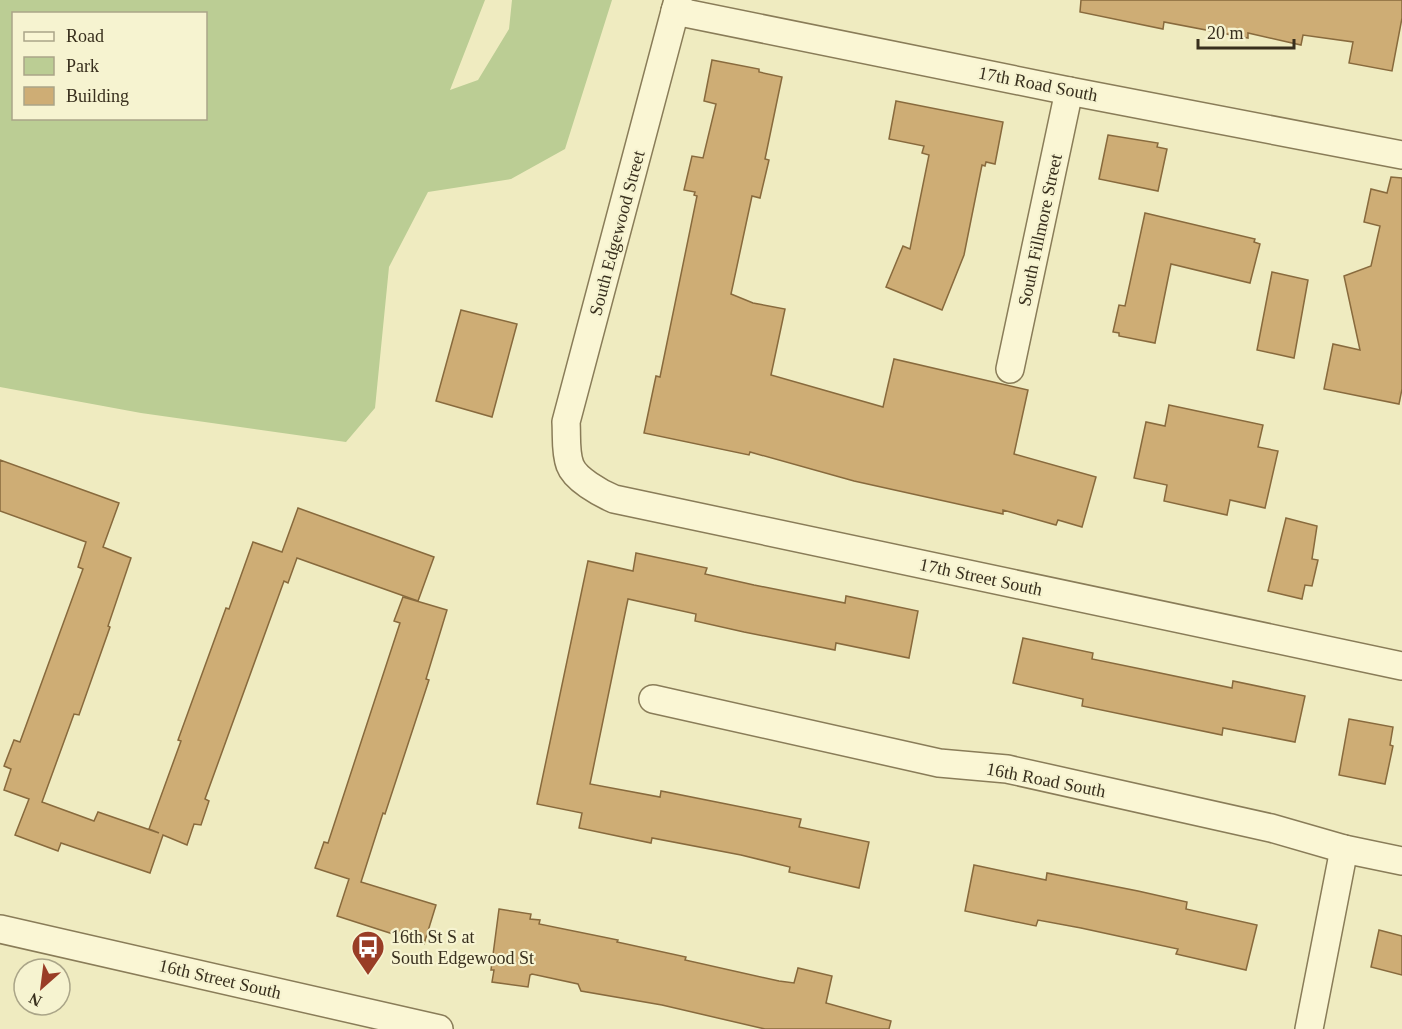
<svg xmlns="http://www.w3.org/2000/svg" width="1402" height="1029" viewBox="0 0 1402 1029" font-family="Georgia,serif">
<rect width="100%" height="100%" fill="#efebc0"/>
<path fill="#bbcd94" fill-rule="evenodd" d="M0 0H485L450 90 478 80 509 29 512 0H612L565 149 511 179 428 192 389 267 375 408 346 442 141 413 0 387ZM14 14H206V118H14Z"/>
<g fill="#cead75" stroke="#886a3d" stroke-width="1.5">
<polygon points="1081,0 1402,0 1402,18 1392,71 1349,63 1353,42 1303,35 1301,45 1248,33 1248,38 1164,22 1163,29 1080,12"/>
<polygon points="712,60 759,69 759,72 782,77 765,159 769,160 760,198 752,196 731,294 753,303 785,309 771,375 883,407 894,359 1028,390 1014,454 1096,477 1082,527 1058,520 1056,525 1003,510 1003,514 854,481 750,452 749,455 644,433 656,376 660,377 697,196 694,195 695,192 684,190 692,156 703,158 716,104 704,101"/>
<polygon points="896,101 1003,122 995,164 986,162 985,166 982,165 964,255 942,310 886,287 903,246 910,249 929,155 922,153 924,146 889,139"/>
<polygon points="1108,135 1158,143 1157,147 1167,149 1158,191 1099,179"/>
<polygon points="1391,177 1402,178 1402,389 1399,404 1324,389 1333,344 1360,350 1344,276 1371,266 1380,226 1364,222 1371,189 1387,193"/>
<polygon points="1145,213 1255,239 1254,242 1260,244 1250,283 1171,264 1155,343 1119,336 1119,333 1113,332 1119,305 1125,306"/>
<polygon points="1272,272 1308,280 1294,358 1257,350"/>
<polygon points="461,310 517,324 492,417 436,401"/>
<polygon points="1169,405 1263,425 1258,447 1278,451 1265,508 1230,500 1227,515 1164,501 1167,485 1134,478 1146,422 1165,426"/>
<polygon points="0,460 119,503 103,547 131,558 108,626 110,627 79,715 74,714 42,802 94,821 98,812 159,833 149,829 181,741 178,740 226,608 229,609 253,542 282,552 298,508 434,557 418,601 297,558 288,583 284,581 205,799 209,801 201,825 194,824 187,845 163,835 150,873 61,843 58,851 15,835 29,799 4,790 11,769 4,766 14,740 20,742 83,569 78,567 86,542 0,511"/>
<polygon points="1286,518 1317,526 1312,559 1318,560 1312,586 1305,585 1302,599 1268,591"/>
<polygon points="636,553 707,568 705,574 754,585 845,603 846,596 918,611 909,658 836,643 835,650 744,632 695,621 696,614 628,599 590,784 660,797 661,791 801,819 799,827 869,842 859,888 789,872 790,867 741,855 652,838 651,843 579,828 582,813 537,804 588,561 633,571"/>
<polygon points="403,597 447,610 426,679 429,680 385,814 383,813 361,882 436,905 424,944 337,916 349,879 315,868 324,842 328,843 400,623 394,621"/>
<polygon points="1023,638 1093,653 1092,659 1141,669 1232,688 1233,681 1305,696 1295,742 1223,728 1222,735 1082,706 1083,699 1013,683"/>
<polygon points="1349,719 1393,727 1390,745 1393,746 1385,784 1339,775"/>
<polygon points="974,865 1046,880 1047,873 1138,891 1187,902 1186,909 1257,925 1246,970 1176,954 1178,949 1081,928 1038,920 1036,926 965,911"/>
<polygon points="499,909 531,914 530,919 540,920 539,924 618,940 617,942 686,957 685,960 779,981 794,983 798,968 832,976 826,1003 891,1021 889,1029 765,1029 662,1005 581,991 578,984 532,974 530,975 528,987 492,982 494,970 491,970"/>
<polygon points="1379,930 1402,936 1402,975 1371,967"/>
</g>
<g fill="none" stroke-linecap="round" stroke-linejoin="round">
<defs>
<g id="minor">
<path d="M678 0 566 422C567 436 565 452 570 465 575 479 600 493 614 499L1402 666"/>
<polyline points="675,11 1069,91 1402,155"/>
<polyline points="1010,369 1069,91"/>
<polyline points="653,699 939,763 1007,769 1271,828 1344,849 1402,861"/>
<polyline points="0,929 439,1029"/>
<polyline points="1309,1029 1344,849"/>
</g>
</defs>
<use href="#minor" stroke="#897c58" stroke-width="30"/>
<use href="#minor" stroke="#faf6d4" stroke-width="27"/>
</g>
<defs>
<symbol id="bus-pin" viewBox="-11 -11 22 30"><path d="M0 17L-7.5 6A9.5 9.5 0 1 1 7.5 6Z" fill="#993d26" stroke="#f6f3d0"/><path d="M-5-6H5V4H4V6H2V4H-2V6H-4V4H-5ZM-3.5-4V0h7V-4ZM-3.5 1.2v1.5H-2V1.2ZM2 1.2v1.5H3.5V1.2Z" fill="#fff"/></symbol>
</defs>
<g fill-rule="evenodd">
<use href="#bus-pin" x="349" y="928" width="38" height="52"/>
</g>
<g text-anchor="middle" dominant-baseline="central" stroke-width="4.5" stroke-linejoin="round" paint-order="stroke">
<g font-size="18" fill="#382f1d" stroke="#f6f3d0">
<text transform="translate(1038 84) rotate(11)">17th Road South</text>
<text transform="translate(1040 230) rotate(-78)">South Fillmore Street</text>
<text transform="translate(617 233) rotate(-75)">South Edgewood Street</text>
<text transform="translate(981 577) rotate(12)">17th Street South</text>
<text transform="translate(1046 780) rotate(11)">16th Road South</text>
<text transform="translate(220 979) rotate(13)">16th Street South</text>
</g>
<g font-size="18" fill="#382f1d" stroke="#f6f3d0" text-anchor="start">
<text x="391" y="937">16th St S at<tspan x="391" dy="21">South Edgewood St</tspan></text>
</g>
</g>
<rect x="12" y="12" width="195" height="108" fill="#f6f3d0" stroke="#aaa588" stroke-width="1.5"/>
<rect x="24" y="32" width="30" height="9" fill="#faf6d4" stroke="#aaa588" stroke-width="1.5"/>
<text x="66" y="42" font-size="18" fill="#382f1d">Road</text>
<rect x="24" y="57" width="30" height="18" fill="#bbcd94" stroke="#aaa588" stroke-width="1.5"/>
<text x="66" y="72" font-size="18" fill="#382f1d">Park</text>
<rect x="24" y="87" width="30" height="18" fill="#cead75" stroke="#aaa588" stroke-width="1.5"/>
<text x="66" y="102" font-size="18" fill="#382f1d">Building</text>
<g transform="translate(42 987) rotate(208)"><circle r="28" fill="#f6f3d0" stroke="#aaa588" stroke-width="1.5"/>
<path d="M0-4.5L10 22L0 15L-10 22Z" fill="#993d26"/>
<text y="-9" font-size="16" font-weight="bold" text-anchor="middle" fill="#382f1d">N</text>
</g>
<path d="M1198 39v9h96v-9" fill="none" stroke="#382f1d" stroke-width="3"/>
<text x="1207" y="39" font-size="18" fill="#382f1d" stroke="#f6f3d0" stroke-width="4.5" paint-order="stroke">20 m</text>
</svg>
